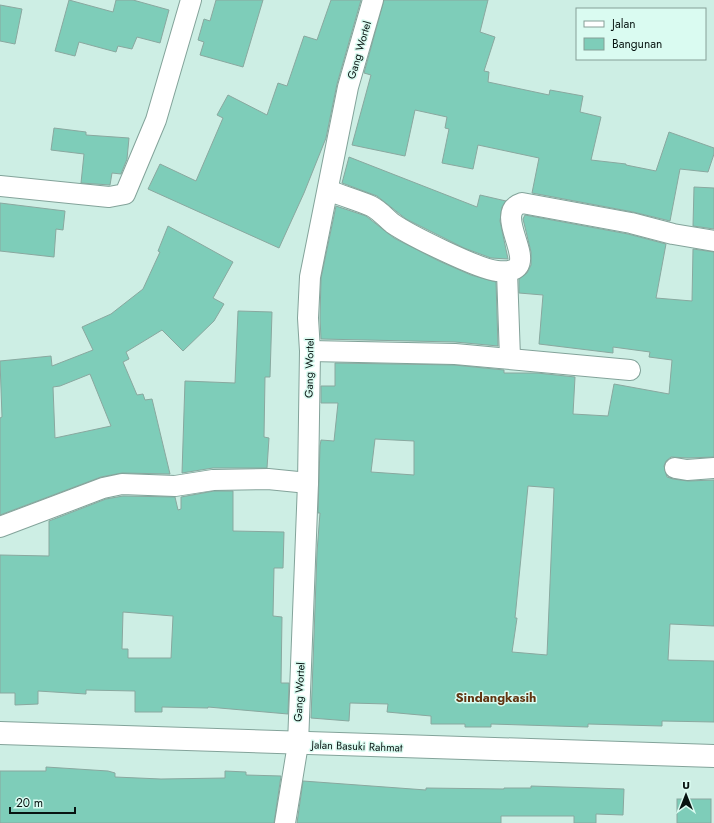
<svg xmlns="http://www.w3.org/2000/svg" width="714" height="823" viewBox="0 0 714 823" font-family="Jost,sans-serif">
<rect width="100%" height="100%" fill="#cdeee4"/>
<g fill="#7ecdb9" stroke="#89a89f" fill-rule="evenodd">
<polygon points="69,0 113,12 116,0 133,0 169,10 160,43 137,37 132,49 118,46 116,52 79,42 75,56 55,51"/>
<polygon points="216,0 263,0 243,67 200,55 204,42 198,40 204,19 210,21"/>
<polygon points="331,0 361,0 337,84 326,138 304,193 279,248 148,189 160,164 196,181 223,118 217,115 228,95 267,115 278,83 287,86 304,36 317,40"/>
<polygon points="384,0 488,0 480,32 495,37 484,71 489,72 488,82 549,95 550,90 583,96 580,112 601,117 591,160 626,164 626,165 656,171 669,132 714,148 714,154 708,172 680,169 670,221 633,212 532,193 539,158 478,145 473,169 442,163 449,129 445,128 447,117 415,110 405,156 352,145 371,75 364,73"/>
<polygon points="0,5 22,9 15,44 0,41"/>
<polygon points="54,128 86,132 86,135 129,138 127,159 121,174 112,173 110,185 81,183 84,154 51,150"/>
<polygon points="349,157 477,207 480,195 506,201 502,207 500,221 508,259 491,258 464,248 406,219 377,196 342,183"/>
<polygon points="694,187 714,188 714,229 693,226"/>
<polygon points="0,203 65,211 63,230 56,229 54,257 0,251"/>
<polygon points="336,206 366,216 394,238 439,261 471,275 496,282 498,346 455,342 321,339 320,318 321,278"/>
<path d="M525 215 628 234 666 244 656 298 692 301 693 249 714 252V457L688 458 671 457 666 461 664 466 667 477 673 479 688 481 714 480V626L670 624 668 660 714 661V722L662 721V726L588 724V727L491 724V727H465V724H431V716L387 712 388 704 350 703 349 721 311 718 317 552 320 513H318L320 446 321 440 334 441 338 403H321V386H335V363L454 365 504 370V373H537L575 377 573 414 608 416 614 384 669 394 672 360 649 357 650 352 613 347V353L539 344 543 295 519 293V279L527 273 531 265V252L523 219ZM375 439 414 441V475L371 472ZM528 486 554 488 547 655 512 652 517 618H515Z"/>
<path d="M168 226 233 262 213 298 224 304 214 321 183 351 162 330 126 352 129 359 123 362 137 395 143 394 145 400 152 399 170 474 122 473 101 477 0 515V418L2 417 0 361 51 356 52 366 93 350 82 327 111 314 143 289 160 252 158 251ZM90 374 111 426 55 438 53 387 60 386Z"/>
<polygon points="238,311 272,312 270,377 265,377 264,437 269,438 267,468 213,468 182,473 185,381 235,383"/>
<path d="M214 491H233V531L284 532 283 568H274L273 616 282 617 281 683H289L288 714 208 707V708L162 707V712H135V691L86 690V694L38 691V704L15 705V693H0V555L49 556V521L106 499 123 496 175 497 178 510 181 509V497ZM123 612 173 616 171 658H128V649H122Z"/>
<polygon points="46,767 108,771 115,773 115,777 161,779 225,778 225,771 246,772 246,775 281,776 274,823 0,823 0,771 46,771"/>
<polygon points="303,781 426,790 426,788 504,789 504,788 531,788 531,786 624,789 623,815 596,814 596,823 574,823 574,816 501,816 501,823 297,823"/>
<rect x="677" y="799" width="34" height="24"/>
</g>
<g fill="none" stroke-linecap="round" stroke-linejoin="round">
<defs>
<g id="street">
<polyline points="0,186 109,197 125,194 156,120 191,0"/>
<path d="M328 190C342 196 357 200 371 206 379 210 385 217 392 223 409 235 478 269 497 271 552 276 487 214 522 203L631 223 673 234 714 241"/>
<polyline points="507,272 510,358"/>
<polyline points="310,351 455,354 630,370"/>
<polyline points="675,468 687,470 714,468"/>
<polyline points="0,527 103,488 122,484 175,486 213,480 268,479 308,483"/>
<polyline points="285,823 298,744 308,483 310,351 308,318 310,277 348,87 373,0"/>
</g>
<polyline id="highway" points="0,733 714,756"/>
</defs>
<use href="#street" stroke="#83a39a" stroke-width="22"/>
<use href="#highway" stroke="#83a39a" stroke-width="24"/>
<use href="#street" stroke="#fff" stroke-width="20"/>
<use href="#highway" stroke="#fff" stroke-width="22"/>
</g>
<g text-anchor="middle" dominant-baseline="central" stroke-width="3" stroke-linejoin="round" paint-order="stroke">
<g font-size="11" fill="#081411" stroke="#dafbf1">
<text transform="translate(359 50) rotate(-74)">Gang Wortel</text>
<text transform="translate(309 368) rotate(-89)">Gang Wortel</text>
<text transform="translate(299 692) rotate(-87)">Gang Wortel</text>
<text transform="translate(357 746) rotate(2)">Jalan Basuki Rahmat</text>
</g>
<g font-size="13" font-weight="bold" fill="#613411" stroke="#dafbf1">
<text x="496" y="697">Sindangkasih</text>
</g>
</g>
<rect x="576" y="8" width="130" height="52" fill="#dafbf1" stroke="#869f97"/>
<rect x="584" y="21" width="20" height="6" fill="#ffffff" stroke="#869f97"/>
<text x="612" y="28" font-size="12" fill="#081411">Jalan</text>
<rect x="584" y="38" width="20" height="12" fill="#7ecdb9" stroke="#869f97"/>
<text x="612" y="48" font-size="12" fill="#081411">Bangunan</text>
<g transform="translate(686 795)" stroke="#dafbf1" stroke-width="3" paint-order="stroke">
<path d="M0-3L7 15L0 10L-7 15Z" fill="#081411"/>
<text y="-6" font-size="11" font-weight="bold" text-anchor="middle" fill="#081411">U</text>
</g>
<path d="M10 807v6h65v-6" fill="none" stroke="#081411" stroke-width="2"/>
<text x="16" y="807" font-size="12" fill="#081411" stroke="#dafbf1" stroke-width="3" paint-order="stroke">20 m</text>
</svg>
